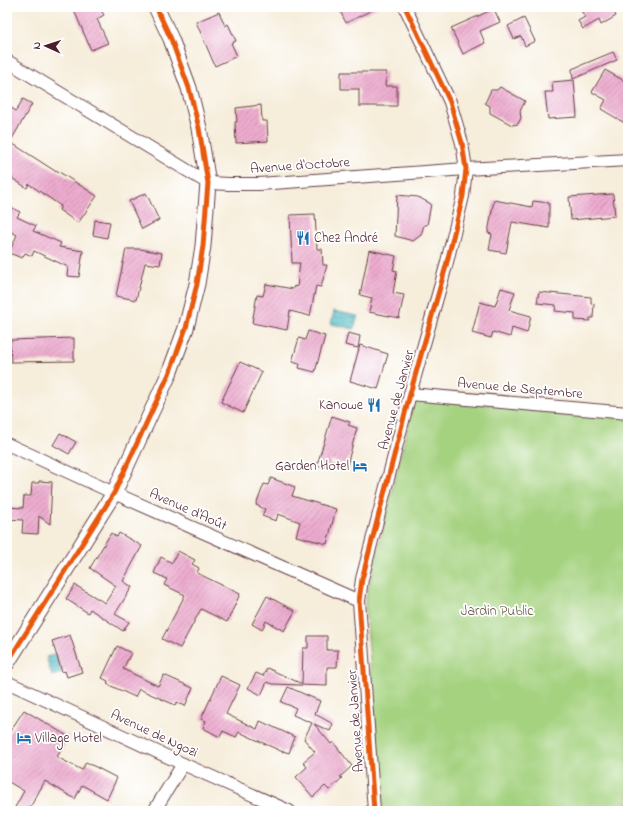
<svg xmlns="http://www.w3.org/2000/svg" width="635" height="818" viewBox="0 0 635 818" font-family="'Indie Flower',sans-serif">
<defs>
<pattern id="water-rules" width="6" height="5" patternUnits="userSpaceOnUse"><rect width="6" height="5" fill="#4fbdc7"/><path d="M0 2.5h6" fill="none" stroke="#4499a2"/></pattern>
<pattern id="building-hatch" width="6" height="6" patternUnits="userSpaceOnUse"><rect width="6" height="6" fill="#edaccf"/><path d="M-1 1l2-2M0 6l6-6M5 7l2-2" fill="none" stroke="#c28ba8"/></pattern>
</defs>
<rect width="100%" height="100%" fill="#fff"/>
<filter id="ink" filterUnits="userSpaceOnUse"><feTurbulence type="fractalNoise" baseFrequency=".025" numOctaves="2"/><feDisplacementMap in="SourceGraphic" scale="8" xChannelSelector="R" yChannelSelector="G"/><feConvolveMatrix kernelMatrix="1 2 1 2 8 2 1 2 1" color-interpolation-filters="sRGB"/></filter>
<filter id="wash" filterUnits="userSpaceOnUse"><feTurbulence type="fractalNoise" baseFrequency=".012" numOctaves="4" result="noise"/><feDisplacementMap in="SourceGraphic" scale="16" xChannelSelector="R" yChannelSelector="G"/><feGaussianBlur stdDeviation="0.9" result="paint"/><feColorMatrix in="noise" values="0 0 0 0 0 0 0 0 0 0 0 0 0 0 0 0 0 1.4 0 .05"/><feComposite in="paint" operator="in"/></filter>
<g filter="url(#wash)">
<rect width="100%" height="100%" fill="#f6edda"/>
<polygon fill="#a4d27f" stroke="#777855" points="415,397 628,417 628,811 383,811 365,602"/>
<g fill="url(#water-rules)" stroke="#4c6e79">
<polygon points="334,311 358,316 354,329 331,324"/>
<polygon points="56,654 62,673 52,676 46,657"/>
</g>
<g id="blocks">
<g fill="url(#building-hatch)">
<polygon points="80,7 99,7 104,15 97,19 108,43 91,50 74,10"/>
<polygon points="338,7 378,7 346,23"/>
<polygon points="579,7 611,7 616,16 601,25 599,20 583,29 578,21 585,17"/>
<polygon points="494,9 500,22 480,31 485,43 463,54 451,28"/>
<polygon points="219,12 225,26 228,24 236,41 231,43 237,56 215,66 196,22"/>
<polygon points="524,18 535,41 525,46 521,36 514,39 508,26"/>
<polygon points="613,52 617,60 573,79 572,69"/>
<polygon points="605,70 628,83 628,125 601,109 606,100 592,92"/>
<polygon points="341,72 386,72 385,86 397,86 397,106 359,106 359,89 341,89"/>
<polygon points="574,80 577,117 548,119 545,92 553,92 552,82"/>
<polygon points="500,87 525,101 520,111 521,118 518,124 512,125 490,113 490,106 485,103 491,90 497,90"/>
<polygon points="23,99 32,104 9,144 10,142 55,171 56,170 97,196 78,223 59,210 61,206 29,184 27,188 7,175 7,105 16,111"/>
<polygon points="261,105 262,121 267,121 268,141 236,143 235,122 237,122 236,108"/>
<polygon points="146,193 159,220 142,229 129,201"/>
<polygon points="613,194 615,216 571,220 569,197"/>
<polygon points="397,195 418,197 431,204 427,225 424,225 421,235 413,241 395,236"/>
<polygon points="494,200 532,207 533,201 549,203 549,228 512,222 506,253 489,250 492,234 488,233"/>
<polygon points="7,205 20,212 17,217 36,226 33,231 61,243 59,247 83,251 79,277 67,276 68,267 34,251 32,256 25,253 22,258 9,253 17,235 9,231 7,234"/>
<polygon points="315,214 317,249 322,249 323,265 327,265 321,287 316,286 310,316 290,311 287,330 252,323 257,295 263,296 266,284 293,289 294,286 297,287 300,263 292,263 290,215"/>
<polygon points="95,220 110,222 107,238 93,235"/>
<polygon points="126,249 140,249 162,253 160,265 145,263 136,300 116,296"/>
<polygon points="369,250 396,256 393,270 397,271 393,293 404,295 399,318 369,312 372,298 360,295"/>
<polygon points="501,288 515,292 509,310 531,316 527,333 512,328 510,337 493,332 491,338 472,333 480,302 495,306"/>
<polygon points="539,292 591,297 591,303 594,304 593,318 590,318 590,321 575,320 575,313 555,311 556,305 537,303"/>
<polygon points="308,331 325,336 315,372 299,368 300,364 292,362 299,338 305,340"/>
<polygon points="348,333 360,336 358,348 345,345"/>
<polygon points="74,338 74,361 11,362 10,340"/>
<polygon points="360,345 388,354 378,389 350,381"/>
<polygon points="240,362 262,372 243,413 221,402"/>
<polygon points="332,416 350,422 348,425 357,428 347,465 331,460 329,468 317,465"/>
<polygon points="60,433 76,442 69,454 53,445"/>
<polygon points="271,478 295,487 292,496 336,509 327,544 296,536 300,522 278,514 276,521 262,516 265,509 256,505 264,484 268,485"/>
<polygon points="39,481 52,482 50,524 39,516 38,534 22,533 23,520 7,519 7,507 23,508 24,496 31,496 32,483 39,483"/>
<polygon points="111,533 117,537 119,533 142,546 123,581 132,587 115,614 129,622 123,631 90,609 88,613 66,599 75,585 105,603 116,586 90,568"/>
<polygon points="178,551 195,560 192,564 199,568 197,573 240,594 227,622 201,609 180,648 162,639 185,595 164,585 167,579 154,573 161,557 172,563"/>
<polygon points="267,596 295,611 284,631 266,621 262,630 252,624"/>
<polygon points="70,635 82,672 67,677 65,671 62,672 52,641"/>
<polygon points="308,636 327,636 327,650 338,650 337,667 327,667 327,686 273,684 267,682 261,695 248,688 256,673 263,676 267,668 302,684 303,648 308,648"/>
<polygon points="117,646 131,653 123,669 158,686 164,675 193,688 185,706 177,702 175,705 139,689 135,697 107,684 108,681 102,678"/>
<polygon points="221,676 240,685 226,714 257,729 260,721 295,737 289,753 283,751 283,752 239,732 236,737 223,731 220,737 203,728 206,721 201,719"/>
<polygon points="288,687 320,701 315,714 333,724 330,731 314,724 331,744 333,742 352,766 340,777 342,778 329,790 325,786 313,797 296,777 307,767 303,762 315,752 304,739 312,723 293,715 296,708 281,702"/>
<polygon points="24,710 69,737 57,757 82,770 86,762 117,778 107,799 82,785 75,799 45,781 28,811 13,811 24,791 7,781 7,736"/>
</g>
</g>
</g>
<g filter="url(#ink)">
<use href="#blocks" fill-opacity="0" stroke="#643e45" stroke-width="1"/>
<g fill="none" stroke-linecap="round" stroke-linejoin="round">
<defs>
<g id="minor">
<polyline points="7,61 208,183 229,184 259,184 466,169 628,160"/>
<polyline points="410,394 628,413"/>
<polyline points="7,444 114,493 359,601"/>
<polyline points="7,682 183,764 289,811"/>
<polyline points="154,811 183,764"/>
<polyline points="374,811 359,601 362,579 410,394 446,266 463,196 466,169 462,143 450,102 405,7"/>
</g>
<polyline id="tertiary" points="7,663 114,493 169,374 186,328 197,284 203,246 208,183 199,128 189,88 171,39 156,7"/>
</defs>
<use href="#minor" stroke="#643e45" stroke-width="14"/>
<use href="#tertiary" stroke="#643e45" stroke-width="17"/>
<use href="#minor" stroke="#fff" stroke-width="12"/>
<use href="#tertiary" stroke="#fff" stroke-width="15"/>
<defs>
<g id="cycleway">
<polyline points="7,663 114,493 169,374 186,328 197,284 203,246 208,183 199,128 189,88 171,39 156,7"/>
<polyline points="374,811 359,601 362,579 410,394 446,266 463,196 466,169 462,143 450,102 405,7"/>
</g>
</defs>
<use href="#cycleway" stroke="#fff" stroke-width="8"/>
<use href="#cycleway" stroke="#e8590c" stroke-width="5"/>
</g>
</g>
<defs>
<symbol id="restaurant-bare" viewBox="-9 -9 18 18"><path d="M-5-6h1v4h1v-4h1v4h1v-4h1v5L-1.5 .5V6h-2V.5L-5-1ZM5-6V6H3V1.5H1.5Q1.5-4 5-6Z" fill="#1f6fb2" stroke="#fff" stroke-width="2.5" paint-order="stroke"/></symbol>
<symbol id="hotel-bare" viewBox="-9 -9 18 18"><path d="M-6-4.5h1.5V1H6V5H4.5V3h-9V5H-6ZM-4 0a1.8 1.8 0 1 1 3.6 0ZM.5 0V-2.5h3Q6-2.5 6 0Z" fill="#1f6fb2" stroke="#fff" stroke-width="2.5" paint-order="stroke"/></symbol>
</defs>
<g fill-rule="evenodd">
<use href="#restaurant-bare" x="293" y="228" width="20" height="20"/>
<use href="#restaurant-bare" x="364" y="395" width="20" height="20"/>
<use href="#hotel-bare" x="350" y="456" width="20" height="20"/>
<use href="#hotel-bare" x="14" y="728" width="20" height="20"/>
</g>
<g text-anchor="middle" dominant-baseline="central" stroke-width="3.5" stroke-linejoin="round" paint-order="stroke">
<g font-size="14" fill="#4a1f2b" stroke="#fff">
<text transform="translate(300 166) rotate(-4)">Avenue d'Octobre</text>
<text transform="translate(520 389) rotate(5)">Avenue de Septembre</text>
<text transform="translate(397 400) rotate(-75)">Avenue de Janvier</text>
<text transform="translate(188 510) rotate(24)">Avenue d'Août</text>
<text transform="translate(356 721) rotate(-94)">Avenue de Janvier</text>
<text transform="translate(154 734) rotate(25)">Avenue de Ngozi</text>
</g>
<g font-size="14" fill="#4a1f2b" stroke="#fff" text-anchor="start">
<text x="314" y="238">Chez André</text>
<text x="363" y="405" text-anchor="end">Kanowe</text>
<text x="349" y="466" text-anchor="end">Garden Hotel</text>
<text x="35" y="738">Village Hotel</text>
</g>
<g font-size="14" fill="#655544" stroke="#fff">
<text x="497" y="611">Jardin Public</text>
</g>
</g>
<rect width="635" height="818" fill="none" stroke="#fff" stroke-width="24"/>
<g transform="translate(46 46) rotate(273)" stroke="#ffffff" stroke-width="3" paint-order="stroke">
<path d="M0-3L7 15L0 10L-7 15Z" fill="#4a1f2b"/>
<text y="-6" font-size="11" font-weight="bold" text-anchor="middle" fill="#4a1f2b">N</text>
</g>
</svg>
